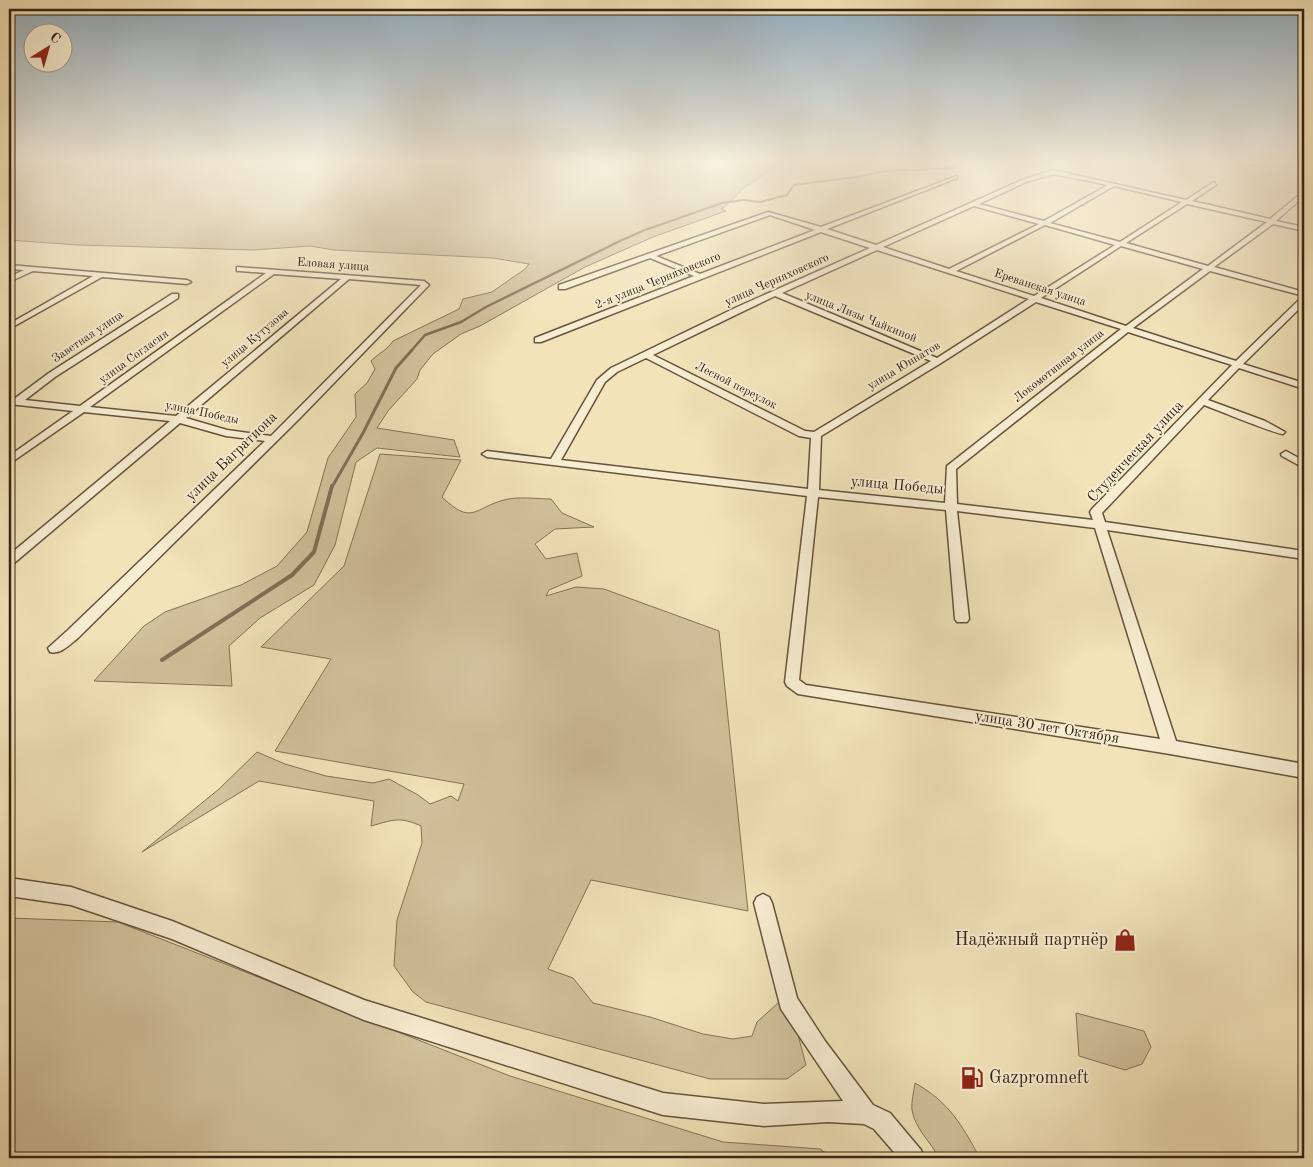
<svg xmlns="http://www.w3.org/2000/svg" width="1313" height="1167" viewBox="0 0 1313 1167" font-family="'Old Standard TT',serif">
<rect width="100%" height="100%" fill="#f2e3b9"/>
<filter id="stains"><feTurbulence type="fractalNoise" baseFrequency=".004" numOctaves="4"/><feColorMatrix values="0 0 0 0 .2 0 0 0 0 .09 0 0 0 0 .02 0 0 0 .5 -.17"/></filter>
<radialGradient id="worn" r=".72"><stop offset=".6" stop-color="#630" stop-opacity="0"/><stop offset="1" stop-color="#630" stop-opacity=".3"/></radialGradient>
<g fill="#d2c29d" stroke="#847258">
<path d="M9 160H778C771 172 756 179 745 187 736 194 731 203 721 209L726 211 653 237 585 267 480 326 461 334 433 354 420 370 417 379 388 411 377 428 454 440 460 457 377 448 356 462 335 545 314 585 260 618 229 646 232 686 94 681 144 626 165 612 241 585 277 566 307 532 328 458 356 417 355 394 367 383 375 369 371 361C379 353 387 350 393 341L459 309 463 299 492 292 525 269 529 264 493 258 334 250 310 246 254 250 78 245 9 240Z"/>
<path d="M380 454 461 460 442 497C472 526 474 508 504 500 518 496 537 499 551 499L562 513 594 527 555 529 535 544 546 559 577 553 582 576 549 590 546 596 576 587 604 589 719 631 748 911 591 880 548 969 573 978 593 1003 650 1017 703 1034 733 1039 752 1036 757 1022 778 1003 794 1020 806 1065 787 1079H710L426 1002 413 992 394 966 397 920 422 843 421 826C399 816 393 820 371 826L374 801 259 781 142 852 219 789 257 752 285 764 326 776 373 783 389 779 418 795 430 804 451 796 458 801 464 784 275 751 331 659 261 647 344 566Z"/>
<polygon points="9,918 118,922 510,1076 723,1142 820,1149 833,1158 9,1158"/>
<polygon points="1076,1013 1144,1031 1151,1047 1142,1064 1125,1070 1079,1056"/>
<path d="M915 1083C950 1103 961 1124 980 1158H939C931 1142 915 1129 912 1110 911 1102 914 1091 915 1083Z"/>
</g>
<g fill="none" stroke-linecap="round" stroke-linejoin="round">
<polyline stroke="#816f55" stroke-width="2" points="613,244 645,230 722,203 744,200 760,202 787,195 794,185 857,177 885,171 956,168"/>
<polyline stroke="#816f55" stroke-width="2.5" points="411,351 425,335 461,322 486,307 616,243"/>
<polyline stroke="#816f55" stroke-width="3" points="332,487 363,433 396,368 412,350"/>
<polyline stroke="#816f55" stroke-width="4" points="162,660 292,575 314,552 332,486"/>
<defs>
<g id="minor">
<polygon points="863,160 885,160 882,162"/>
<polygon points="1219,160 1236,160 1265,164 1262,166"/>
<path d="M1053 170 1186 200 1214 182 1216 185 1192 201 1270 219 1304 191V196L1276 221 1304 227V231L1273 224 1214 267 1304 292V296L1210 271 1133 328 1236 361 1301 298H1304V304L1243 364 1304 383V389L1239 368 1208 400 1265 421 1285 432 1283 434C1278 435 1215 409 1204 405L1102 513 1105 522 1304 551V559L1107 530 1176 741 1304 764V778L1170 754 798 694 787 686 785 682 807 496 487 457 482 454 487 451 551 459 597 380 611 368 735 308 870 248 821 232 541 342H535V338L694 276 650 258 565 289H559V285L768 212 821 227 957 176V178L827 229 876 245 1022 180ZM1053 174 1108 185 1044 221 979 204 1026 182ZM1114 186 1182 202 1120 242 1050 223ZM1187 204 1267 222 1208 266 1126 243ZM974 206 1039 224 949 269 883 247ZM770 215 815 230 700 274 656 256ZM1045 225 1115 245 1034 296 956 271ZM1121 246 1203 269 1126 326 1041 298ZM877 250 1029 299 937 358 782 293ZM775 296 931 361 814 432 805 431 653 355ZM1036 302 1121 329 947 466 945 503 819 490 821 436 941 363ZM1128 332 1232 365 1092 509 1090 512 1093 520 957 504 956 469ZM646 358 799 436 811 438 808 489 561 460 605 382 617 372ZM818 497 946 510 955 619 957 622H967L969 619 957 511 1095 528 1160 739 806 685 799 680Z"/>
<polygon points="9,265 187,280 191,282 187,284 102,277 9,329 9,324 93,276 33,271 9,282 9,277 24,270 9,269"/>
<path d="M237 267 424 281 429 285 299 419 78 638C70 644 61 655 50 652L48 648 68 630 265 441 226 436 180 423 13 564 9 565V555L170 421 84 412 9 464V456L73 411 9 404V398L14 399 49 373 172 294H178V298L55 377 25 400 80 406 266 273 240 271H237ZM274 274 341 279 176 416 90 407ZM349 279 421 285 271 436 227 430 186 418Z"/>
<polygon points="1286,451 1304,461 1304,468 1282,456 1281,454"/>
<polygon points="9,878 71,887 172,921 364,1000 663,1093 764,1104 843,1101 781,1009 754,903 757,897 763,894 769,897 772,903 797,998 825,1041 873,1105 890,1113 921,1150 924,1158 899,1158 874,1129 864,1124 828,1122 764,1126 663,1115 364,1020 172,939 71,905 9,896"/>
</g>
</defs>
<use href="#minor" stroke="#66533c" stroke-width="3"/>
<use href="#minor" fill="#f7edd2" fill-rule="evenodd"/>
</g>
<linearGradient id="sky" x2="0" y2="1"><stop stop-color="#92adbf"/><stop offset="0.5" stop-color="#f9f2e0"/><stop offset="1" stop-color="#f9f2e0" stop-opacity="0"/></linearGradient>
<rect width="1313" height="323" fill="url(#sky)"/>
<defs>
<symbol id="shop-bare" viewBox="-9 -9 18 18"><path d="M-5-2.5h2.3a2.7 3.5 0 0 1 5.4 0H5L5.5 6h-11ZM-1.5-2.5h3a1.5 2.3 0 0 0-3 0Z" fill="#8f2418" stroke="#f7edd2" stroke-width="2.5" paint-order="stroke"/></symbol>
<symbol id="fuel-bare" viewBox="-9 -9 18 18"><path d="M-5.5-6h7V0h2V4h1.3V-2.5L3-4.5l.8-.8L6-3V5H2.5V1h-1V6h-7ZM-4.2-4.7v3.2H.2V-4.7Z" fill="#8f2418" stroke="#f7edd2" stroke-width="2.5" paint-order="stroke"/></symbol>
</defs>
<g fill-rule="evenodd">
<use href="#shop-bare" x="1109" y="924" width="32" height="32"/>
<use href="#fuel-bare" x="956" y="1062" width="32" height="32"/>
</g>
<g text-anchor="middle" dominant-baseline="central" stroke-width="4" stroke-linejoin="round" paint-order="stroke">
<g font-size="12" fill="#372313" stroke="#f7edd2">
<text transform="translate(333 265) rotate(4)">Еловая улица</text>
<text transform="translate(777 280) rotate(-24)">улица Черняховского</text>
<text transform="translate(658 281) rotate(-22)">2-я улица Черняховского</text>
<text transform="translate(1040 288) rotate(18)">Ереванская улица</text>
<text transform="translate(861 317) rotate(22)">улица Лизы Чайкиной</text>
<text transform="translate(88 337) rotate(-34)">Заветная улица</text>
<text transform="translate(255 338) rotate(-40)">улица Кутузова</text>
<text transform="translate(134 357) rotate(-36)">улица Согласия</text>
<text transform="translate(904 366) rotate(-31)">улица Юннатов</text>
<text transform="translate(1059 366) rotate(-38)">Локомотивная улица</text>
<text transform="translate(736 386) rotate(27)">Лесной переулок</text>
<text transform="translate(202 413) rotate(12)">улица Победы</text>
</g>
<g font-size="15" fill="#372313" stroke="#f7edd2">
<text transform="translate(1136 452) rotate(-47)">Студенческая улица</text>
<text transform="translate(232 457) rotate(-44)">улица Багратиона</text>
<text transform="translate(897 486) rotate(5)">улица Победы</text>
<text transform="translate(1047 728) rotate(9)">улица 30 лет Октября</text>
</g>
<g font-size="18" fill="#372313" stroke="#f7edd2" text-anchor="end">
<text x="1108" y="940">Надёжный партнёр</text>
<text x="989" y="1078" text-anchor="start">Gazpromneft</text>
</g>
</g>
<rect width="1313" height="1167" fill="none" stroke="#f2e3b9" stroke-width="30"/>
<rect x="10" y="10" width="1293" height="1147" fill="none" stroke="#372313" stroke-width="2.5"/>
<rect x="15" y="15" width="1283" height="1137" fill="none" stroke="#372313"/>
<g transform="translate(48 48) rotate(37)"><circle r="24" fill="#f7edd2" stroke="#aa9c86"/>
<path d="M0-4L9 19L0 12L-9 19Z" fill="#8f2418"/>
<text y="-8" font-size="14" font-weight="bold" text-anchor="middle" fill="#372313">С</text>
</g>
<rect width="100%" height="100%" filter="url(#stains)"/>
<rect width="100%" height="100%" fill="url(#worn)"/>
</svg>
